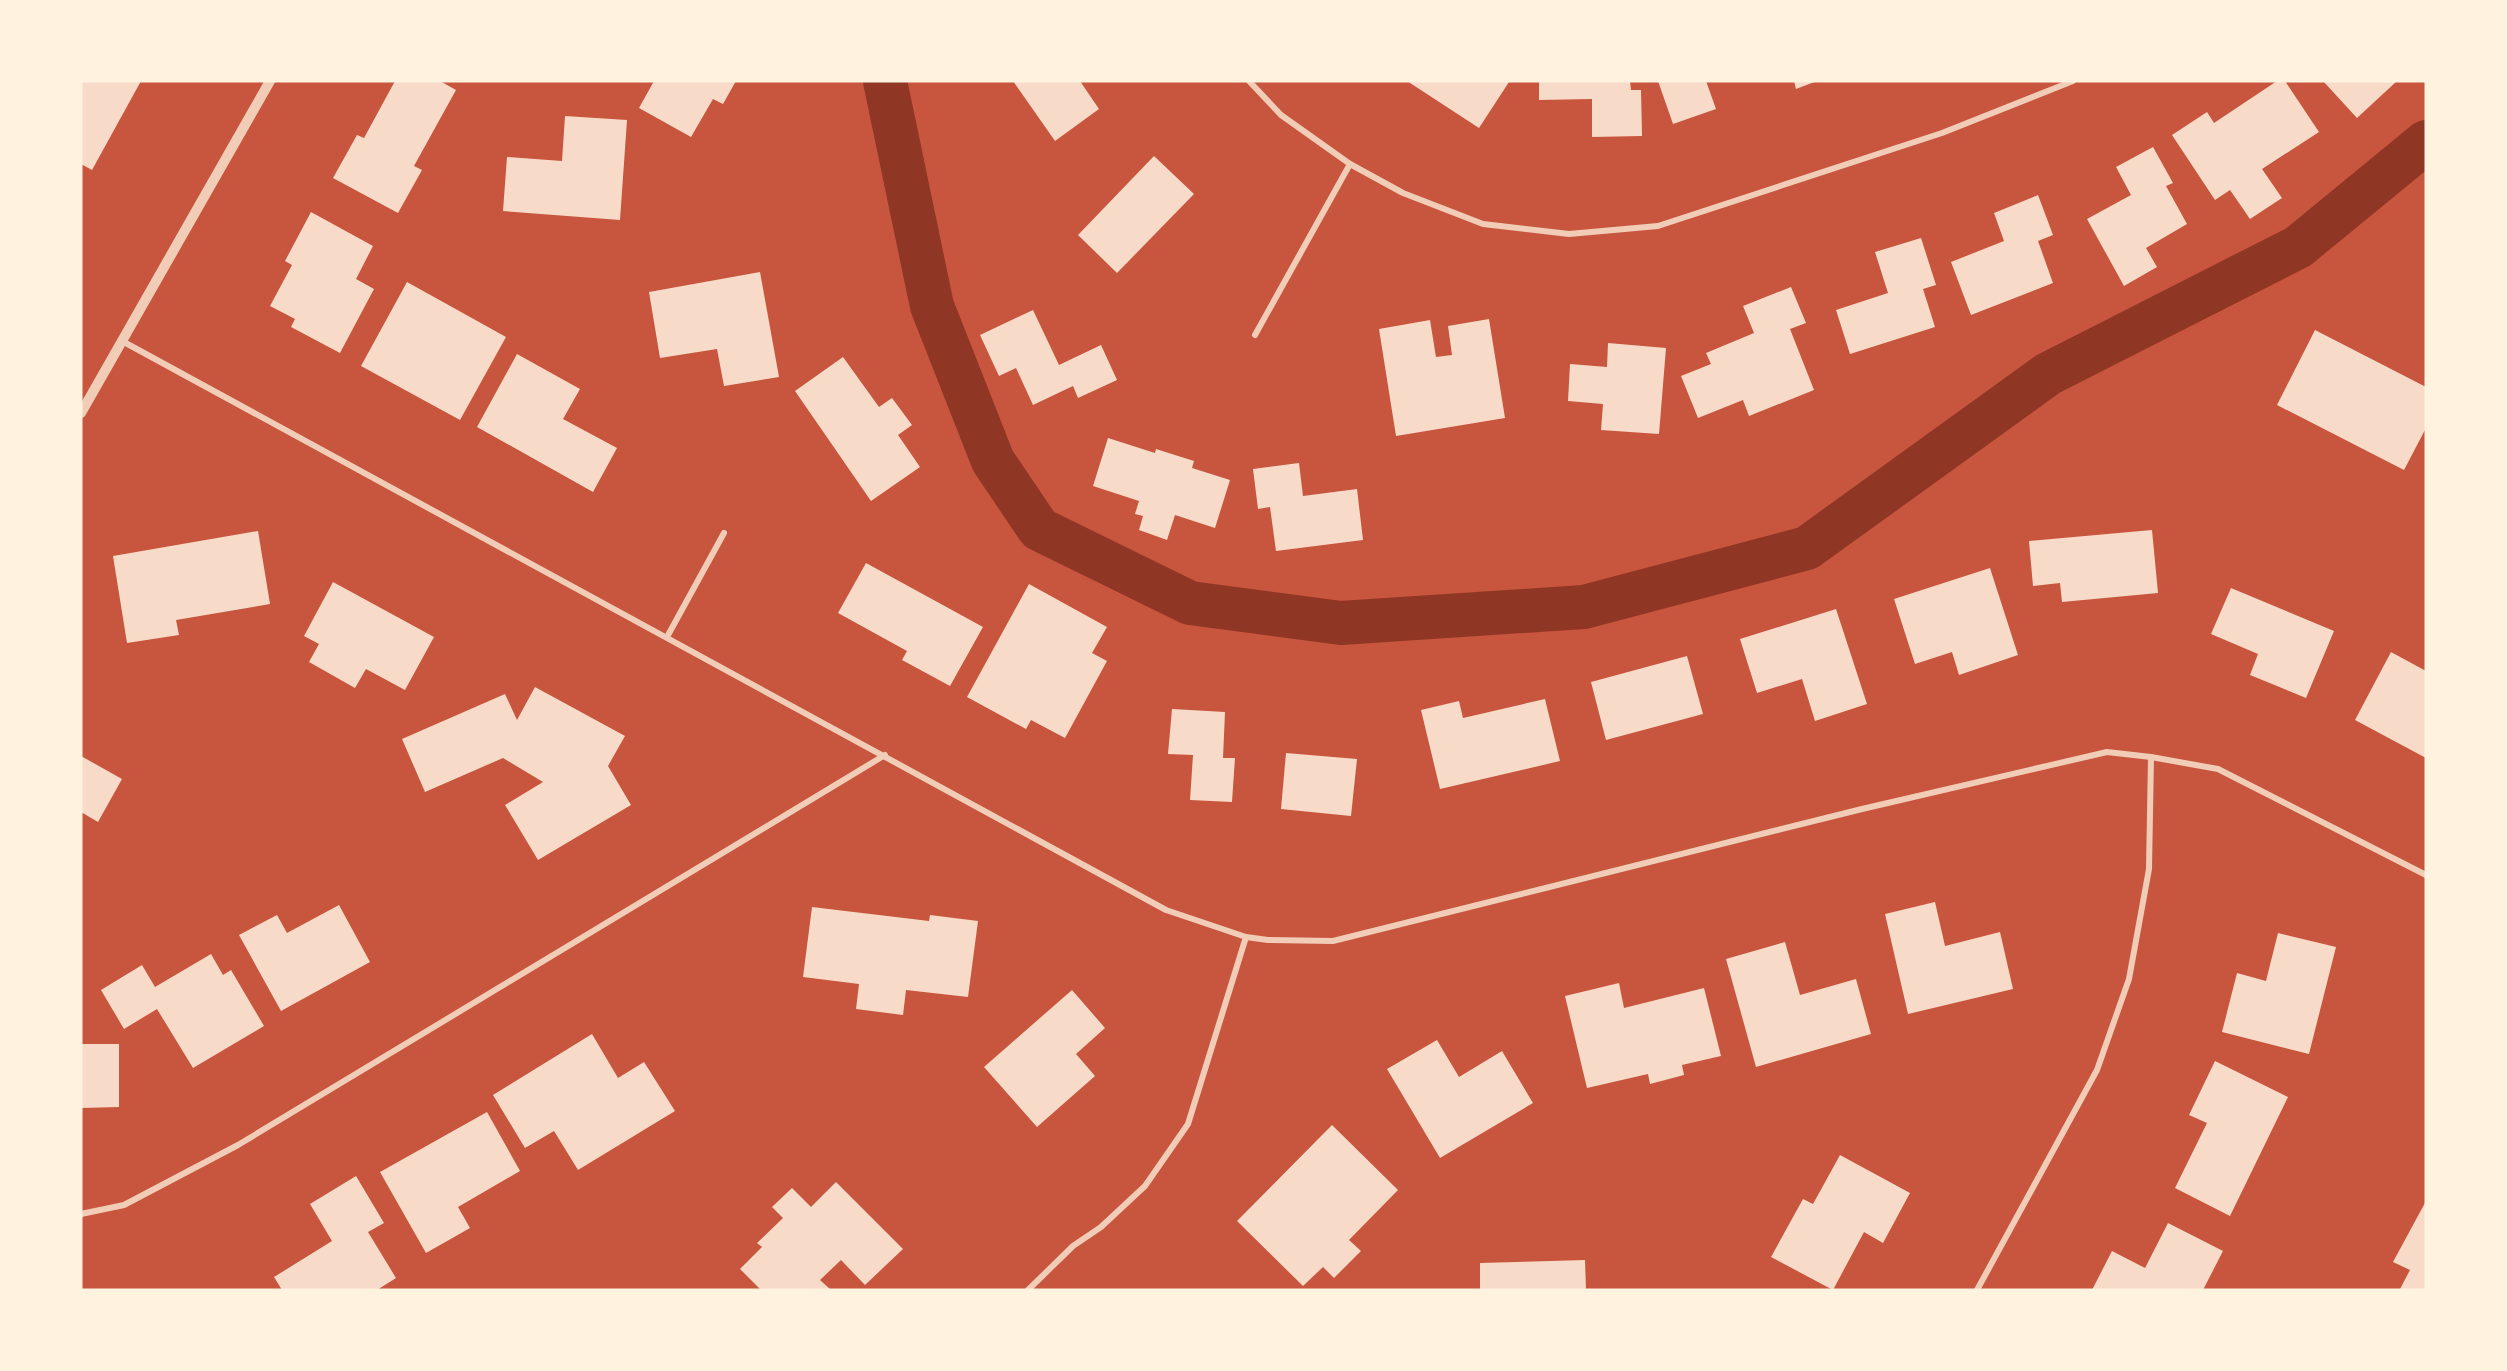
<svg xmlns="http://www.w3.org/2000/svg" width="2507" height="1371" viewBox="0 0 2507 1371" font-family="'DejaVu Sans',sans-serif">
<rect width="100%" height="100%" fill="#c8553d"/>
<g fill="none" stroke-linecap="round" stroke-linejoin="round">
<polyline stroke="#8f3625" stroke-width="44" points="885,81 932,306 993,461 1039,529 1190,603 1341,623 1584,607 1807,548 2048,374 2298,247 2426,142"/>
</g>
<g fill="#f7dbc8">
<polygon points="81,81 141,81 92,170 81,164"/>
<polygon points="395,81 440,81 456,90 414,166 422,170 398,213 333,178 357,135 364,138"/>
<polygon points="654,81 736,81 723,104 713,99 691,137 639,108"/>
<polygon points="1013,81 1080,81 1099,109 1055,141"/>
<polygon points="1407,81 1508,81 1509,82 1479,128"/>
<polygon points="1539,81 1630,81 1631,90 1641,90 1642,136 1592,137 1592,99 1539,100"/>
<polygon points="1658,81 1706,81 1716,109 1673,124"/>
<polygon points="1794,81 1817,81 1796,89"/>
<polygon points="2277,81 2285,81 2319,132 2262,169 2282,198 2250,219 2230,190 2215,200 2172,135 2207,112 2214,123"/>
<polygon points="2323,81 2397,81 2357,118"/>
<polygon points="565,116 627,120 620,220 503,211 507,157 562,161"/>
<polygon points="2153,147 2173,183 2166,186 2187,224 2146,248 2157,267 2124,286 2087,219 2131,195 2116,167"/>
<polygon points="1154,156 1194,194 1117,273 1078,235"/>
<polygon points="2038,195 2053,235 2038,241 2053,283 1971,315 1951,262 2004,241 1994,213"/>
<polygon points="311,212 373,246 356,279 374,289 340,353 291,327 295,319 270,306 292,265 285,261"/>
<polygon points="1921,238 1936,285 1923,289 1935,327 1850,354 1836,310 1888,293 1875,252"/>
<polygon points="760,272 779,377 724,386 717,349 660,358 649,292"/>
<polygon points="407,282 506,337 460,420 361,366"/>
<polygon points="1791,287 1806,323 1790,329 1814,390 1749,416 1743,400 1698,418 1681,376 1711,364 1706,353 1754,333 1743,306"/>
<polygon points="1033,310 1059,365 1101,345 1117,380 1078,398 1073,386 1033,405 1016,368 999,376 980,335"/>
<polygon points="1489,319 1505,418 1396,436 1379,329 1430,320 1436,357 1452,355 1448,326"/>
<polygon points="2315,330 2426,387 2426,428 2404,470 2277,405"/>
<polygon points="1608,343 1666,348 1659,434 1601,430 1603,404 1568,401 1570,364 1607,367"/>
<polygon points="517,354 580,389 563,419 617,448 593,492 477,427"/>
<polygon points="843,357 879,407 892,398 912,425 898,435 920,467 871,501 795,391"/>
<polygon points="1108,438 1155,453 1156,449 1194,461 1192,468 1230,480 1215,528 1175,515 1167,540 1139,530 1143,516 1135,514 1139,501 1093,486"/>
<polygon points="1299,463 1303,496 1357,489 1363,540 1276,551 1270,507 1258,509 1253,469"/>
<polygon points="2152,530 2158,593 2062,602 2060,583 2033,586 2029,541"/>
<polygon points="258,531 270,604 176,620 179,635 127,643 113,556"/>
<polygon points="866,563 983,627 950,686 902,660 907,651 838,613"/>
<polygon points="1990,568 2018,655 1959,675 1952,652 1915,664 1894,599"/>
<polygon points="333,582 434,637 405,690 366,669 355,688 309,662 319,644 304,636"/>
<polygon points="1029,584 1107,627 1092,653 1107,661 1065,738 1031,720 1026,729 967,697"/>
<polygon points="2231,588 2334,631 2306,698 2250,675 2258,654 2211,634"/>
<polygon points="1836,609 1867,704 1815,721 1802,679 1757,693 1740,639"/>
<polygon points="2391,652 2426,671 2426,758 2355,720"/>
<polygon points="1687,656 1703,714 1606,740 1591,682"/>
<polygon points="535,687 625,736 608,766 631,805 538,860 505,805 543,782 503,758 425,792 402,739 505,694 517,720"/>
<polygon points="1545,699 1560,761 1440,789 1421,710 1459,701 1463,718"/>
<polygon points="1172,709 1225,712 1223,758 1235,758 1232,802 1190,800 1193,755 1168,754"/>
<polygon points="1286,753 1357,759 1351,816 1281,809"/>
<polygon points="81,756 122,779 98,822 81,812"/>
<polygon points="1935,902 1945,946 2000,932 2013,989 1908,1014 1885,914"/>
<polygon points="339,905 370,962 281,1011 239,935 277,915 287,933"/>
<polygon points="812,907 929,921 930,915 978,921 968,997 906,990 903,1015 856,1009 859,984 803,977"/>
<polygon points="2278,933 2336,947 2309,1054 2222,1032 2237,973 2266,981"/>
<polygon points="1785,942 1800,995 1856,979 1871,1034 1756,1067 1726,959"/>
<polygon points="211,954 223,975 231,970 264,1026 193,1068 157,1009 124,1029 101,990 142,965 155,987"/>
<polygon points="1619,983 1624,1008 1704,988 1721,1056 1682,1065 1684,1075 1650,1084 1648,1074 1587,1088 1565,996"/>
<polygon points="1072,990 1105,1028 1076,1054 1095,1076 1037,1127 984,1067"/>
<polygon points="592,1034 618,1078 644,1062 675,1111 578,1170 554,1131 525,1148 493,1095"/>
<polygon points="1437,1040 1459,1077 1502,1051 1533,1103 1440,1158 1387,1069"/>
<polygon points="81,1044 119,1044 119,1107 81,1108"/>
<polygon points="2215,1061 2288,1097 2230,1216 2175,1188 2207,1123 2189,1115"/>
<polygon points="487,1112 520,1171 458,1207 470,1228 426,1253 380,1172"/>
<polygon points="1332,1125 1398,1190 1349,1240 1361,1251 1334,1278 1323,1267 1303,1286 1237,1221"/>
<polygon points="1840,1155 1910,1193 1883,1243 1864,1232 1833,1290 1771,1257 1803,1199 1813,1204"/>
<polygon points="356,1176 384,1223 368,1232 396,1278 377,1290 282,1290 274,1277 332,1241 310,1204"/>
<polygon points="836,1182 903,1249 865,1285 841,1260 820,1280 831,1290 761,1290 740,1269 762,1247 757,1243 783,1218 772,1207 792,1188 811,1207"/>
<polygon points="2426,1201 2426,1290 2403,1290 2400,1289 2410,1270 2393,1262"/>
<polygon points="2168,1223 2223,1251 2203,1290 2092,1290 2112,1251 2145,1268"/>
<polygon points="1585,1260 1586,1290 1480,1290 1480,1263"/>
</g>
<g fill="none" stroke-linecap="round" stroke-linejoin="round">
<g stroke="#f1ccb7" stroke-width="6">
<polyline points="1249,81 1281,115 1350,164 1403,193 1483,224 1569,234 1658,226 1942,133 2073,81"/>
<polyline points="1255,335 1350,164"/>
<polyline points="122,341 1166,910 1246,937 1268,940 1333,941 1862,809 2107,752 2151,757 2218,769 2426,875"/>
<polyline points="667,637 724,533"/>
<polyline points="81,1214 124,1205 238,1145 885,755"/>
<polyline points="1028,1290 1073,1246 1101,1227 1145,1186 1188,1124 1246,937"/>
<polyline points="1977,1290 2097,1070 2129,979 2149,869 2151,757"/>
</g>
<polyline stroke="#f1ccb7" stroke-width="10" points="81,413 270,81"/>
</g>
<rect width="2507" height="1371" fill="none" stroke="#fff3e0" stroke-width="165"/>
</svg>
